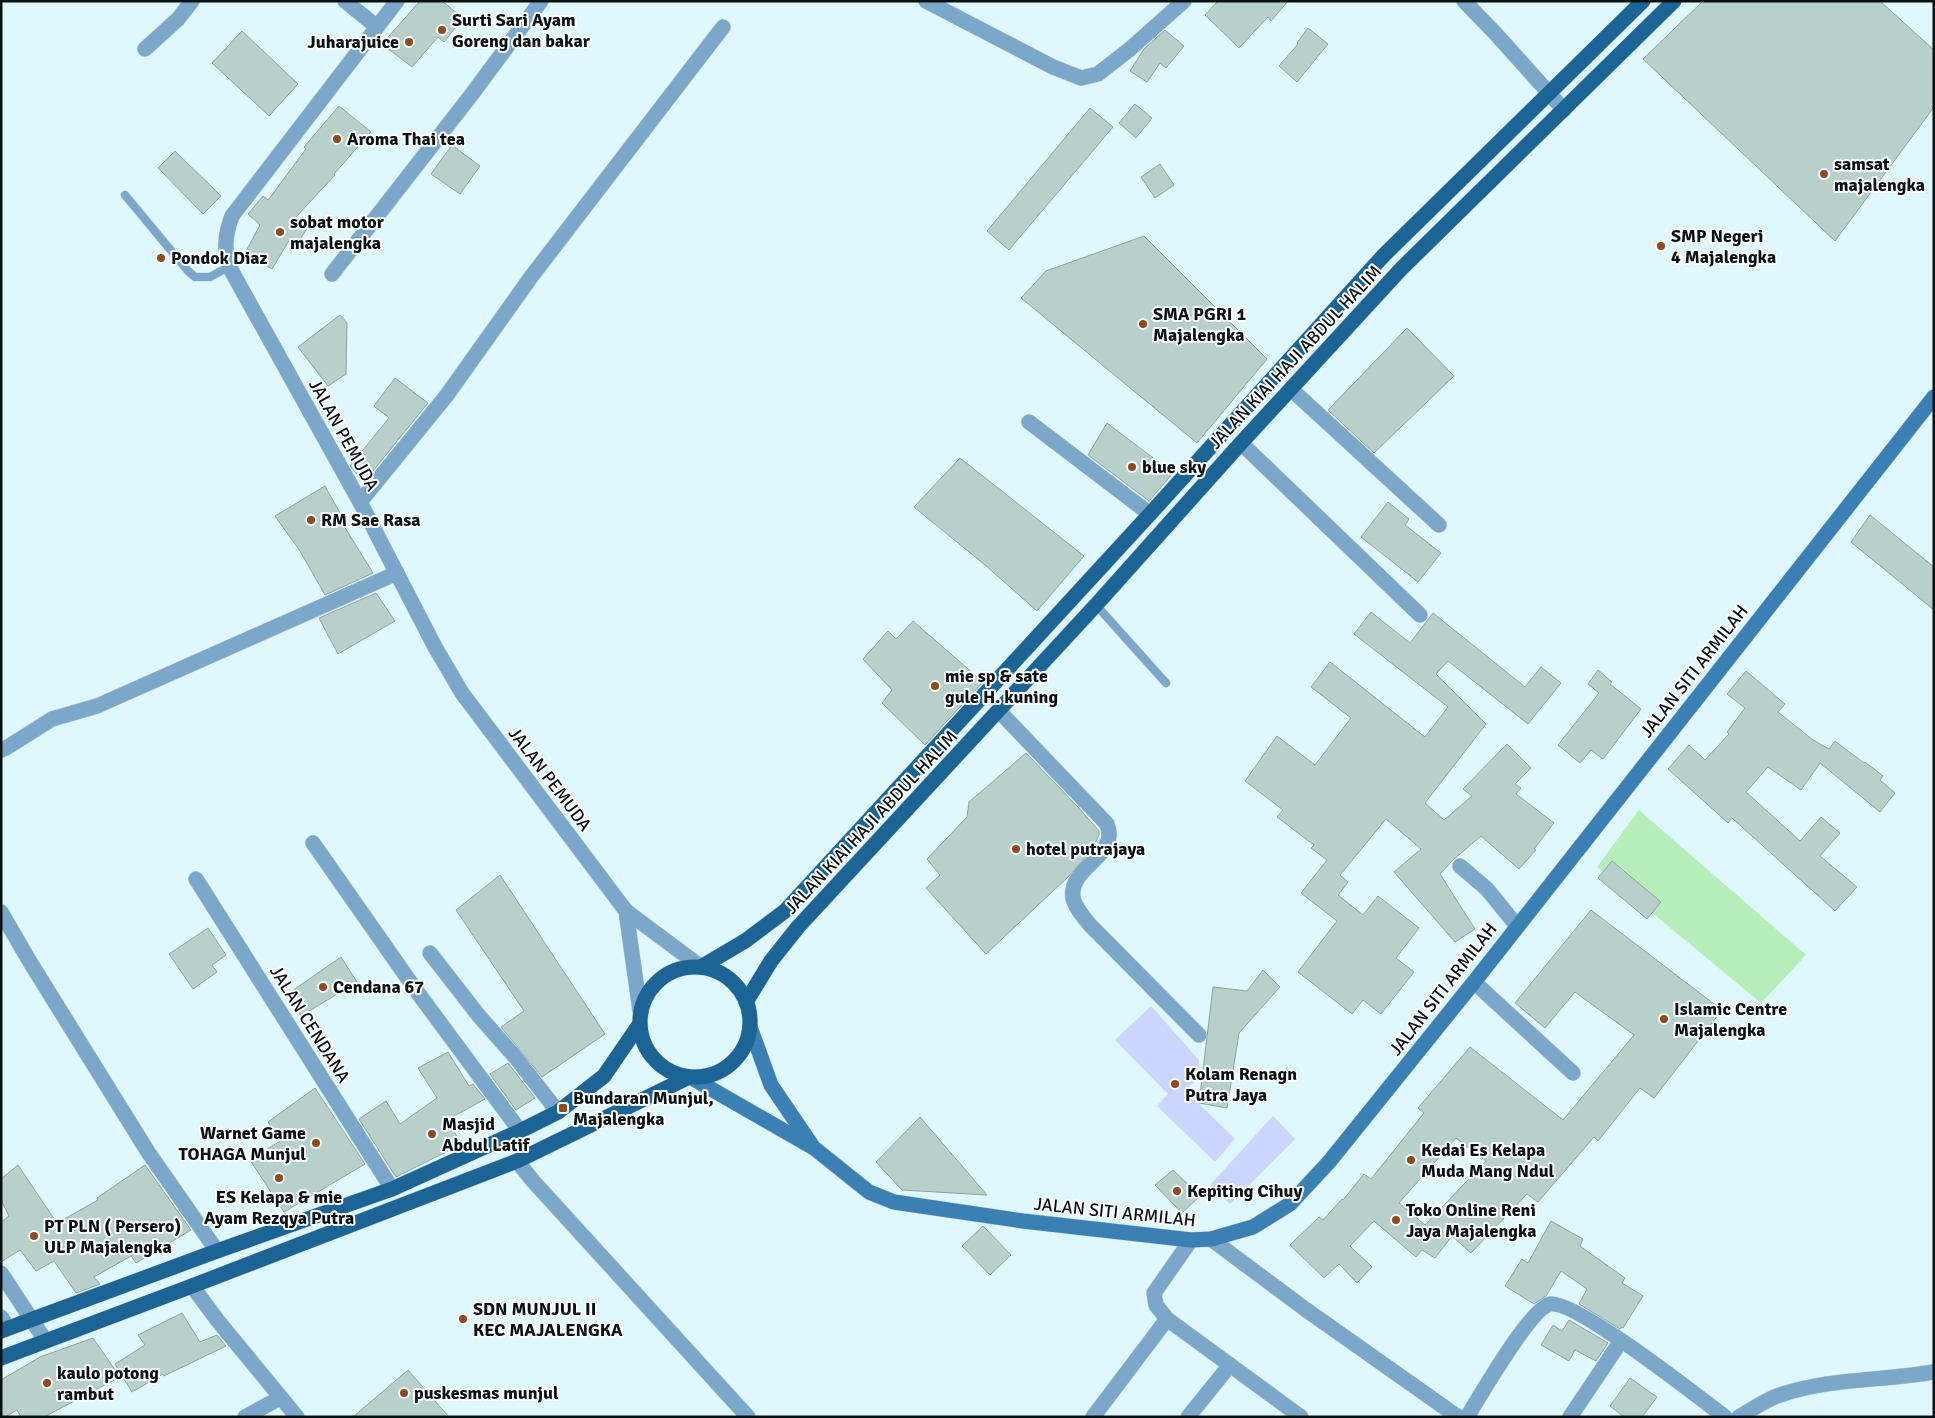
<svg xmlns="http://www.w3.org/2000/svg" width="1935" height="1418" viewBox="0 0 1935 1418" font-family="Signika,sans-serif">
<rect width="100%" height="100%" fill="#dff8fd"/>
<polygon fill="#b5eeb9" points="1639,810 1806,955 1761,1003 1597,867"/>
<g fill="#ccd5fe">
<polygon points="1151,1006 1199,1060 1198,1079 1185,1090 1235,1139 1215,1162 1157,1106 1168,1094 1115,1040"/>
<polygon points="1273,1116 1295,1139 1230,1204 1210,1185"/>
</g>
<g fill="#b8d0ca" stroke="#8da49f" fill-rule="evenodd">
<polygon points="420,1 442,1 463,18 444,42 438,37 412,67 382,44"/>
<polygon points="1218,1 1288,1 1271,21 1268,17 1239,48 1205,15"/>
<polygon points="1703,1 1880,1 1934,50 1934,107 1835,241 1643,59"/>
<polygon points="1308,28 1328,44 1297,82 1279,66 1298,44 1297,43"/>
<polygon points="1165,30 1184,46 1166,68 1160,63 1147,82 1130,71 1144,49"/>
<polygon points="242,31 298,84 269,116 212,63"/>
<polygon points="1135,104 1152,118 1136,138 1119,123"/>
<polygon points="339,106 371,132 334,174 335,175 296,217 309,225 298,243 290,239 272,269 245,253 260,225 248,214 263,196 268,200 306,149 304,147"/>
<polygon points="1090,108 1113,127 1009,250 987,231"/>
<polygon points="452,145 480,166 460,194 431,174"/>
<polygon points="175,151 221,196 203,214 158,168"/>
<polygon points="1160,164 1174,185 1155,198 1141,177"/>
<polygon points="1144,236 1267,359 1197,443 1021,298 1046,271"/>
<polygon points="340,315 347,323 346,374 328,386 298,347"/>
<polygon points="1407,328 1454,376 1374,453 1328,410"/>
<polygon points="395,378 428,403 364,482 350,466 389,418 374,406"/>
<polygon points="1107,423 1173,473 1149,501 1088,455"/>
<polygon points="960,458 1084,556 1037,611 985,565 914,507"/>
<polygon points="325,486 346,524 344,526 373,573 325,595 300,551 275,516"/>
<polygon points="1388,502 1409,519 1405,525 1441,553 1418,582 1361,537"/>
<polygon points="1870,515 1934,567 1934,610 1851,542"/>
<polygon points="376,593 395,621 338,654 319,618"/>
<polygon points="1371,612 1410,643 1433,613 1525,687 1541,667 1561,683 1528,724 1448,661 1436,674 1486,724 1425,803 1444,820 1472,796 1463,789 1507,744 1531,768 1515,784 1521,788 1516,794 1554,823 1534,849 1536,850 1519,869 1481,836 1453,860 1440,874 1475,929 1455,942 1394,872 1421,849 1386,819 1340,875 1348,882 1338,895 1363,915 1378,896 1419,928 1396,958 1414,972 1381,1014 1363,1000 1352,1014 1298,972 1337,921 1301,893 1327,860 1311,848 1314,845 1277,817 1283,810 1245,781 1277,736 1315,765 1351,718 1311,687 1330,662 1425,737 1448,707 1354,634"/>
<polygon points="913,621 983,682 925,745 882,703 892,690 863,659 888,631 896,639"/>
<polygon points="1598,670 1612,682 1610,684 1641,709 1603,759 1591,750 1580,763 1558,745 1599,693 1588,684"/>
<polygon points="1746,671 1785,704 1778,712 1813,740 1829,749 1835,741 1864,763 1865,762 1883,776 1880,780 1895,793 1880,812 1820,763 1801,790 1768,767 1746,792 1800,841 1821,817 1840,833 1820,856 1857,887 1835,911 1732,818 1728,823 1668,769 1689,745 1705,760 1729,734 1727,732 1745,708 1727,694"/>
<polygon points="1026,753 1078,807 1099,831 1099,835 1093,848 1069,876 986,954 926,888 940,875 927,859 967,817 969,802"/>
<polygon points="1612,861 1661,902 1647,919 1598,878"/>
<polygon points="500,875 605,1034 542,1077 501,1027 524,1011 456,910"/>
<path d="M1591 910 1722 1010 1654 1098 1640 1088 1598 1141 1594 1137 1538 1202 1527 1194 1471 1253 1452 1236 1435 1258 1422 1250 1416 1257 1374 1221 1350 1246 1372 1267 1357 1283 1339 1264 1324 1278 1290 1245 1319 1217 1323 1220 1342 1199 1343 1200 1364 1174 1371 1179 1424 1113 1418 1108 1470 1047 1563 1120 1634 1035 1575 992 1545 1028 1515 1003ZM1456 1138 1486 1161 1425 1225 1399 1203Z"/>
<polygon points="208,928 226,955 212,965 217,972 193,989 169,954"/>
<polygon points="341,957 357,982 301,1016 289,993"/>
<polygon points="1263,970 1280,987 1239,1033 1227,1108 1199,1103 1213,987 1247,991"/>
<polygon points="448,1052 469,1086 473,1084 485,1099 447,1120 462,1144 396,1177 359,1119 386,1101 400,1124 437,1098 418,1068"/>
<polygon points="508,1063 535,1098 516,1110 490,1074"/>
<polygon points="315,1088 365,1164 284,1212 250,1160 280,1141 268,1122"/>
<polygon points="920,1117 987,1195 902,1190 876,1162"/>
<polygon points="18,1165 57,1223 98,1200 97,1198 145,1165 191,1230 136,1263 131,1256 94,1277 100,1284 76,1293 54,1261 36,1271 20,1250 1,1262 1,1222 9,1216 1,1200 1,1179"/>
<polygon points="1173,1170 1200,1196 1182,1213 1155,1185"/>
<polygon points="1551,1221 1583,1239 1580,1246 1625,1278 1622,1283 1643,1296 1623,1328 1621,1327 1620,1329 1579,1304 1587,1289 1561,1271 1546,1296 1534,1304 1505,1286 1522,1259 1528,1263"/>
<polygon points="983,1226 1011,1255 990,1275 962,1246"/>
<polygon points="182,1313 200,1342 217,1335 226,1346 164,1376 163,1374 132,1392 115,1364 145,1345 138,1335"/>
<polygon points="1569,1320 1608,1343 1596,1361 1575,1350 1569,1361 1541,1345 1553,1325 1562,1331"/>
<polygon points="93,1338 120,1377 44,1417 21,1417 17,1410 5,1417 1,1417 1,1380 40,1357"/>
<polygon points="408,1370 449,1417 353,1417"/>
<polygon points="1630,1378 1657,1397 1642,1417 1624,1417 1610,1406"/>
</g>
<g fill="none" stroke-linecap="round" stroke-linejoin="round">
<defs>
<g id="lane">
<polyline points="125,195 188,271 195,277 210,277 230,266"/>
<polyline points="1096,605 1166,683"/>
</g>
<g id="street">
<polyline points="345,1 377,27"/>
<path d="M397 1 232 216C225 235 223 251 231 270L360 502 435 647 462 693 626 911 701 967"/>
<polyline points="926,1 1053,67 1081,78 1098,74 1130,49 1184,1"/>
<polyline points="1464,1 1495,33 1564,110"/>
<polyline points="145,49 178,19 192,1"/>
<polyline points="332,274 472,94 541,1"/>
<polyline points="1292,390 1439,525"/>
<polyline points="1029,422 1150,514"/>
<polyline points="1241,443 1420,615"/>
<polyline points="360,502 447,395 531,277 723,27"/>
<path d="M999 711 1107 824C1120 857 1068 866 1073 898 1075 908 1084 917 1090 925L1199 1035"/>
<polyline points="1,750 6,748 52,719 97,706 397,573"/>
<polyline points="313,843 418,993 520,1131"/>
<polyline points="1460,866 1487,889 1517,926"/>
<polyline points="196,879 392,1189"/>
<polyline points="626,911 640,1011"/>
<polyline points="1,912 30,962 148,1152 217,1251"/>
<polyline points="430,953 479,1016 516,1058 558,1112"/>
<polyline points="1474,982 1573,1073"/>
<polyline points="517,1161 533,1181 748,1417"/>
<polyline points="1211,1239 1305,1309 1458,1417"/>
<polyline points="1,1273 45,1340"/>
<polyline points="192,1286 218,1321 297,1417"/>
<polyline points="1,1317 8,1328"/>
<polyline points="1167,1319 1230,1365 1188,1417"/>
<polyline points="1230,1365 1301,1417"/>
<polyline points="245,1417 280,1398"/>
<polyline points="1093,1417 1167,1319 1156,1305 1154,1293 1191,1240"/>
<path d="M1467 1417C1480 1396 1530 1309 1550 1304 1574 1299 1700 1398 1725 1417"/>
<polyline points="1570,1417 1621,1341"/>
<path d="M1739 1417C1751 1410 1764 1401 1777 1396 1827 1378 1882 1381 1934 1372"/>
</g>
<g id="secondary">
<polyline points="750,1027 771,1085 811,1144"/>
<polyline points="692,1078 814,1148 869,1192 894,1202 1023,1221 1191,1240 1211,1239 1253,1227 1290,1204 1329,1162 1474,982 1934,397"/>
</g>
<g id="primary">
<polyline points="701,967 745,941 785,911 1150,514 1384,255 1643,1"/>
<circle cx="695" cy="1022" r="55"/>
<polyline points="746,1002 771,961 798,927 1096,605 1241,443 1401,269 1674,1"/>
<polyline points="1,1331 217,1251 392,1189 520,1131 558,1112 604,1076 639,1025"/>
<polyline points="1,1358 192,1286 517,1161 687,1078"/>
</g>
</defs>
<use href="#lane" stroke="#bdd3d7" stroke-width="9"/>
<use href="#street" stroke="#bdd3d7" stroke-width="16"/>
<use href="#secondary" stroke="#bdd3d7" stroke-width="16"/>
<use href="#primary" stroke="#bdd3d7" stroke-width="16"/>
<use href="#lane" stroke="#7ba7ca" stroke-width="8"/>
<use href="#street" stroke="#7ba7ca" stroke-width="15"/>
<use href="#secondary" stroke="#3b80b4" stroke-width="15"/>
<use href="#primary" stroke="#1b6495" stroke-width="15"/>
</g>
<g fill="#8f4b20" stroke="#fff" stroke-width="2">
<circle cx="442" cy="30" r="5"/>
<circle cx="409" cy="42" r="5"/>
<circle cx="337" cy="139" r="5"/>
<circle cx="1824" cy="174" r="5"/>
<circle cx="280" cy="232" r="5"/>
<circle cx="1661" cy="246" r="5"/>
<circle cx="161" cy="258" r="5"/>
<circle cx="1143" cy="324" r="5"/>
<circle cx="1132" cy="467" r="5"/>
<circle cx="311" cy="520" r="5"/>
<circle cx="935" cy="686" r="5"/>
<circle cx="1016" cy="849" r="5"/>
<circle cx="323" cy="987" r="5"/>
<circle cx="1664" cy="1019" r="5"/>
<circle cx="1175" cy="1084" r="5"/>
<rect x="558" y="1103" width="10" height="10" rx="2.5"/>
<circle cx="432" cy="1134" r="5"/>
<circle cx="316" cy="1143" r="5"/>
<circle cx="1411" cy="1160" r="5"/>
<circle cx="279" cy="1178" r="5"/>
<circle cx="1177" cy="1191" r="5"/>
<circle cx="1396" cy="1220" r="5"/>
<circle cx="34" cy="1236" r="5"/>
<circle cx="463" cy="1319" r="5"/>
<circle cx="47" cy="1383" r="5"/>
<circle cx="404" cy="1393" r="5"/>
</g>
<g text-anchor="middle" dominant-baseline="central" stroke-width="4" stroke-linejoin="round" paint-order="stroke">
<g font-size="18" font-weight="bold" fill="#081112" stroke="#fff" text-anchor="start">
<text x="452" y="20">Surti Sari Ayam<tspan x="452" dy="21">Goreng dan bakar</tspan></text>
<text x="399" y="42" text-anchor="end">Juharajuice</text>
<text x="347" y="139">Aroma Thai tea</text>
<text x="1834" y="164">samsat<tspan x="1834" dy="21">majalengka</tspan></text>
<text x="290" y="222">sobat motor<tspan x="290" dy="21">majalengka</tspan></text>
<text x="1671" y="236">SMP Negeri<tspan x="1671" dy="21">4 Majalengka</tspan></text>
<text x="171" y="258">Pondok Diaz</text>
<text x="1153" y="314">SMA PGRI 1<tspan x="1153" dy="21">Majalengka</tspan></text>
<text x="1142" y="467">blue sky</text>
<text x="321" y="520">RM Sae Rasa</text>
<text x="945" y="676">mie sp &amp; sate<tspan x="945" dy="21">gule H. kuning</tspan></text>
<text x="1026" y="849">hotel putrajaya</text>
<text x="333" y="987">Cendana 67</text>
<text x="1674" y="1009">Islamic Centre<tspan x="1674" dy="21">Majalengka</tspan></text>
<text x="1185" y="1074">Kolam Renagn<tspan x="1185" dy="21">Putra Jaya</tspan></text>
<text x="573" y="1098">Bundaran Munjul,<tspan x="573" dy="21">Majalengka</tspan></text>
<text x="442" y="1124">Masjid<tspan x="442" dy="21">Abdul Latif</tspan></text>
<text x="306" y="1133" text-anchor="end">Warnet Game<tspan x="306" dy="21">TOHAGA Munjul</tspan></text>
<text x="1421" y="1150">Kedai Es Kelapa<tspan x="1421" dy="21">Muda Mang Ndul</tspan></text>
<text x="1187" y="1191">Kepiting Cihuy</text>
<text x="279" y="1197" text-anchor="middle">ES Kelapa &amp; mie<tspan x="279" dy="21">Ayam Rezqya Putra</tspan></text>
<text x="1406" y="1210">Toko Online Reni<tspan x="1406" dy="21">Jaya Majalengka</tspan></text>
<text x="44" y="1226">PT PLN ( Persero)<tspan x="44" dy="21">ULP Majalengka</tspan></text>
<text x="473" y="1309">SDN MUNJUL II<tspan x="473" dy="21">KEC MAJALENGKA</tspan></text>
<text x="57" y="1373">kaulo potong<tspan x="57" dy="21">rambut</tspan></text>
<text x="414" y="1393">puskesmas munjul</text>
</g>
<g font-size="18" fill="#081112" stroke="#fff">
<text transform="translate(1295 357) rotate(-47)">JALAN KIAI HAJI ABDUL HALIM</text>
<text transform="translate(344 435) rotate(61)">JALAN PEMUDA</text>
<text transform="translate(1694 671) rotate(-52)">JALAN SITI ARMILAH</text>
<text transform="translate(550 779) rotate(53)">JALAN PEMUDA</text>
<text transform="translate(871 822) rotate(-47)">JALAN KIAI HAJI ABDUL HALIM</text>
<text transform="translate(1443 989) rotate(-52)">JALAN SITI ARMILAH</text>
<text transform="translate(310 1024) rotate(58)">JALAN CENDANA</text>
<text transform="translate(1115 1212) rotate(6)">JALAN SITI ARMILAH</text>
</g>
</g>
<rect width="1935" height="1418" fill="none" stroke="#081112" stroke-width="5"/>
</svg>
